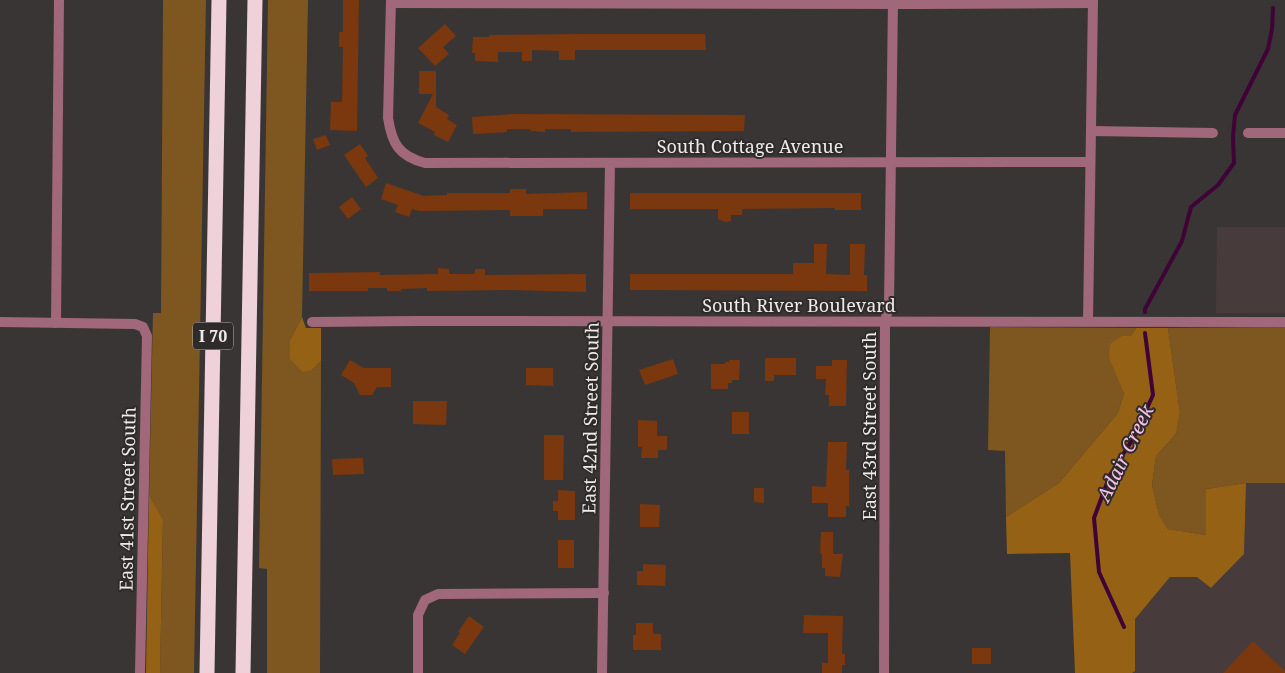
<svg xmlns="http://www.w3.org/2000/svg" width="1285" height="673" viewBox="0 0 1285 673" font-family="'Noto Serif',serif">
<rect width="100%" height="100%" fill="#393535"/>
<g fill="#473c3b">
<polygon points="1217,227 1285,227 1285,313 1216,313"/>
<polygon points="1246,483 1285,483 1285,673 1132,673 1135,671 1135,619 1170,577 1197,577 1212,588 1244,554"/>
</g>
<g fill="#7e5620">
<polygon points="163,0 206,0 194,673 160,673 163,519 149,495 153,313 161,313"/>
<polygon points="268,0 308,0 302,317 290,340 312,370 321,361 320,673 267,673 267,569 259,568"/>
<polygon points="990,327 1136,328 1131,336 1118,377 1124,394 1118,413 1059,483 1006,517 1005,451 988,450"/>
<polygon points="1285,327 1285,483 1246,483 1206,489 1206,535 1168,529 1159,515 1152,485 1156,456 1176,434 1180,413 1168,328"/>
</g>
<g fill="#956215">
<polygon points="302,317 306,328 321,328 321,361 312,370 303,372 290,359 290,340"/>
<polygon points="1136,328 1168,328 1180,413 1176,434 1156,456 1152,485 1159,515 1168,529 1206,535 1206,489 1246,483 1244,554 1211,588 1197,577 1170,577 1135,619 1135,671 1132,673 1075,673 1070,553 1007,554 1006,517 1059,483 1118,413 1124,394 1109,357 1110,344 1122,336 1131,336"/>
<polygon points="149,495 163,519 160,673 146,673"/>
</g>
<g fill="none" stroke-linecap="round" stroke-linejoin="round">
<g stroke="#3f0337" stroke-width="4">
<polyline points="1145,312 1145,309 1182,241 1191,207 1218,185 1234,163 1233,137 1235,115 1268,49 1272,29 1273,8"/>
<polyline points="1124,627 1099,572 1094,518 1110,475 1134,437 1153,395 1145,333"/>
</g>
</g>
<g fill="#7b370d">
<polygon points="343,0 359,0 357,131 330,130 331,102 342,102 343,47 339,47 339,32 343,32"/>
<polygon points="445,24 456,36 443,47 449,54 435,66 418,48"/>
<polygon points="587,34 705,34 706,50 575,50 575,60 559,60 559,51 532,50 532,61 522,61 522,52 498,52 498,62 475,61 475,53 472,53 473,37 489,37 489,35"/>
<polygon points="419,71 436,71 436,107 449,115 447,119 457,125 448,142 434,135 435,132 418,123 433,94 419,94"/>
<polygon points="512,114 745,115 744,131 571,132 571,129 545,129 545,132 530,131 531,129 507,129 507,132 473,134 472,117"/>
<polygon points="326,135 330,145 317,150 313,139"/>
<polygon points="360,144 368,156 365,158 378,178 366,187 344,155"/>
<polygon points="386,183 424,196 447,195 447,193 510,193 510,189 526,189 526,194 587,192 587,209 543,209 543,216 510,216 510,210 419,211 412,209 409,217 395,212 398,205 381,199"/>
<polygon points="630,193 861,193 861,210 835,210 835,208 742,209 742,215 731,215 731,221 725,222 718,219 718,209 630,209"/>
<polygon points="352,197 361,209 348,219 339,207"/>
<polygon points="814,244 827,244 826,274 850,275 850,244 865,244 864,275 867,275 867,291 630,290 630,274 793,274 793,263 814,263"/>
<polygon points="438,268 449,269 449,274 475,274 475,269 485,269 485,275 586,274 586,292 510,290 427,291 427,288 401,289 401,291 387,291 387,288 368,288 368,291 309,291 309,273 380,272 380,275 438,274"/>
<polygon points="765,358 796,358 796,375 774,375 774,381 765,381"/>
<polygon points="673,359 678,374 645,385 639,370"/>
<polygon points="350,360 364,368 391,368 391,387 377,387 372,395 360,395 354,383 341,375"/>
<polygon points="729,360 740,360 739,380 732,380 732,383 728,383 728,389 711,389 711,364 725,364 725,362 729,362"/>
<polygon points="832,360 847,360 846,406 829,406 829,395 825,395 826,379 816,379 816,366 832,366"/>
<polygon points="526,368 553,368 553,386 526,385"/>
<polygon points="413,401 447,401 446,425 413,424"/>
<rect x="732" y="412" width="17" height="22"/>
<polygon points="638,420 657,421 657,436 667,436 667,450 658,450 658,458 641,458 642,447 638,447"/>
<polygon points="544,435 564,435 563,480 544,480"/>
<polygon points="828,442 847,442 846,470 849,470 849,506 846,506 846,517 828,517 828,503 812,503 812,486 826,487"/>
<polygon points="363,458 364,474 333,475 332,459"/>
<polygon points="754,488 764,488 764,503 754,502"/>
<polygon points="558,490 575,491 575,520 558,520 558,511 553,511 553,501 558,501"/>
<polygon points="640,504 660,505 659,527 640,527"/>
<polygon points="821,532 833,532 833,554 843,554 840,577 825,576 825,568 822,568 822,554 820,553"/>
<rect x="558" y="540" width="16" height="28"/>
<polygon points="643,564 666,565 665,586 637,585 637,571 643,571"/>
<polygon points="804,615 843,616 842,654 845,654 845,665 842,665 842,673 822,673 822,663 828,663 828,633 803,633"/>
<polygon points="469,616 484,627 465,654 452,645 460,633 458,632"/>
<polygon points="636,623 653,623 653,634 661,634 661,650 633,650 633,635 636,635"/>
<polygon points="1253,641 1285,671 1285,673 1223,673"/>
<rect x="972" y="648" width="19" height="16"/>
</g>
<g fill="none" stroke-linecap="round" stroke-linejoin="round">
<g stroke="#a0687a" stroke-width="10">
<path d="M391 0 388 118C392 144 399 156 425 163L1090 162"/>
<polyline points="391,3 918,4 1093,3"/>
<polyline points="1091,131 1213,133"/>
<polyline points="1248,133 1285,133"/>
<polyline points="1088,321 1093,0"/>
<polyline points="0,322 135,324 143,327 147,336 140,673"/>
<polyline points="312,322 415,321 1285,322"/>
<polyline points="56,323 59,0"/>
<polyline points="418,673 418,615 425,600 438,594 604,593"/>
<polyline points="602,673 610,163"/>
<polyline points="884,673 885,322 889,305 893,0"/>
</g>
<g stroke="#eed1d9" stroke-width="15">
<polyline points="207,673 219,0"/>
<polyline points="243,673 255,0"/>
</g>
</g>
<g text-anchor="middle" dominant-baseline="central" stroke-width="4" stroke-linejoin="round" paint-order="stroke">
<rect fill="#2f2b2b" stroke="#b4b1b1" stroke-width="1" x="193" y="322.5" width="40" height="27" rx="4"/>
<g font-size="16" font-weight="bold" fill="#edeaea">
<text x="213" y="336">I 70</text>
</g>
<g font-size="18" fill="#edeaea" stroke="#2f2b2b">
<text x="750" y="146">South Cottage Avenue</text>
<text x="799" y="305">South River Boulevard</text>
<text transform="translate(590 418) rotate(-89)">East 42nd Street South</text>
<text transform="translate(869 426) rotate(-90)">East 43rd Street South</text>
<text transform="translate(127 499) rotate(-89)">East 41st Street South</text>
</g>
<g font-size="19" font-style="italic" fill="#f7c1eb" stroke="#2f2b2b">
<text transform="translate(1125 453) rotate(-64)">Adair Creek</text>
</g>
</g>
</svg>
